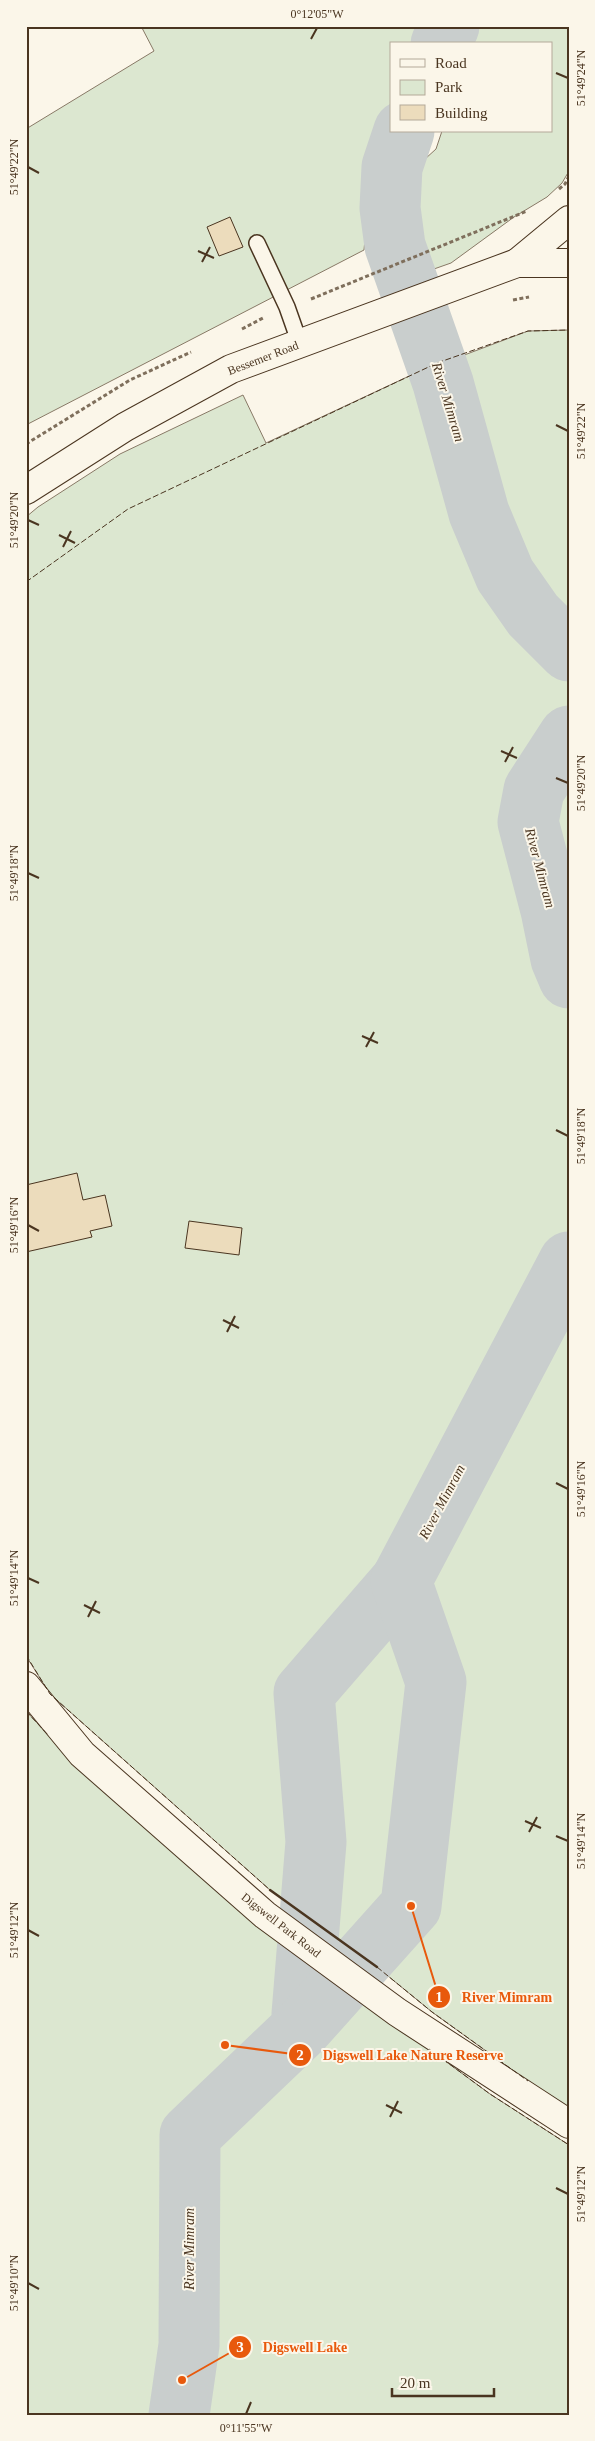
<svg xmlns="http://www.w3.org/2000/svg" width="595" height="2441" viewBox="0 0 595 2441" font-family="'Times New Roman',serif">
<rect width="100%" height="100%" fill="#fbf6e9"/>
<g fill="#dce7d0" stroke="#887966">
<polygon points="141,26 432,26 426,44 391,44 391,116 379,139 371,177 364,250 26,425 26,129 154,51"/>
<polygon points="479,26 569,26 569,171 562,183 547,197 514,217 451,263 414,276 399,235 402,180 436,149 442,131 551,131 551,44 469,44"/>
<polygon points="569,330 569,2111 432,2012 377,1967 270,1890 50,1694 26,1656 26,517 38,507 120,454 243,395 266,443 437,363 459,357 528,331"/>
<polygon points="26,1711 85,1774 357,1996 490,2094 569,2145 569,2415 26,2415"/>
</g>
<polygon fill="#c9cecd" stroke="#887966" points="189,2345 193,2415 158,2415"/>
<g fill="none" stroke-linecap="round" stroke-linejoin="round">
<g stroke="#c9cecd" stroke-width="61">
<polyline points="441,44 449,26"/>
<polyline points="404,131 392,167 390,208 395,246 443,383 479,513 505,575 533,615 569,651"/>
<polyline points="569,736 534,790 528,822 551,910 561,959 569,978"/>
<polyline points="302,2014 316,1842 304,1693 401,1581"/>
<polyline points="179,2415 189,2345 190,2135 301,2029 411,1906 436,1682 401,1581 569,1262"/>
</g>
</g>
<g fill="#ecdcbc" stroke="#4a3520">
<polygon points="230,217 243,247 219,256 207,227"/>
<polygon points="77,1173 83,1200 105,1195 112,1226 90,1231 92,1237 26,1252 26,1185"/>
<polygon points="189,1221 242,1228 239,1255 185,1248"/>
</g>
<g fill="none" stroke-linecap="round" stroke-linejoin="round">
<defs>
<polyline id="service" points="257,243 287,307 300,344"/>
<polyline id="minor" points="26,1686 82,1754 265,1915 397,2012 569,2124"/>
<g id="primary">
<polyline points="517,263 569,220"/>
<polyline points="26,490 125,427 231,369 517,263 569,263"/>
</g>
</defs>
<use href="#service" stroke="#4a3520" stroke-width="18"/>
<use href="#minor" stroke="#4a3520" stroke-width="30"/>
<use href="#primary" stroke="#4a3520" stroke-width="30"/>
<g stroke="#7f6f5c" stroke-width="3" stroke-dasharray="4 2.5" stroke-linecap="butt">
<polyline points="559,189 565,184 569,176"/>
<polyline points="311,299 527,211"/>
<polyline points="513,300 529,297"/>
<polyline points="242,329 263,318"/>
<polyline points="26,444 130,380 191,352"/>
</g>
<use href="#service" stroke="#fbf6e9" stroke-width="15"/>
<use href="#minor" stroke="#fbf6e9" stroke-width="28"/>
<use href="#primary" stroke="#fbf6e9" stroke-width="28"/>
<g stroke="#4a3520" stroke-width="1" stroke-dasharray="6 2.5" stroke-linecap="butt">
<polyline points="26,582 128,509 437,363 528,331 569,330"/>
<polyline points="26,1655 50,1694 270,1890"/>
<polyline points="26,1711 49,1736"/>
<polyline points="377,1967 432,2012 528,2081"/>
<polyline points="429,2049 490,2094 569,2145"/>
</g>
<polyline stroke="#4a3520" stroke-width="2.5" points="270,1890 377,1967"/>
</g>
<path fill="none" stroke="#4a3520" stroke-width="2" d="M311 39 317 28M556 73 568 78M28 167 39 173M198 251 214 258M202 262 210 247M556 425 568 431M28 520 39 525M59 535 75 543M63 547 71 531M501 751 517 758M505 762 513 747M556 778 568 783M28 873 39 878M362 1036 378 1043M366 1047 374 1032M556 1130 568 1136M28 1225 39 1231M223 1320 239 1328M227 1332 235 1316M556 1483 568 1489M28 1578 39 1583M84 1605 100 1613M88 1617 96 1601M525 1821 541 1828M529 1832 537 1817M556 1836 568 1841M28 1930 39 1936M386 2105 402 2113M390 2117 398 2101M556 2188 568 2194M28 2283 39 2289M246 2414 251 2402"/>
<g text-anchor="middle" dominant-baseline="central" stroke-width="4" stroke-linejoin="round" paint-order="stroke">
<g font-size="12" fill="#4a3520" stroke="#fbf6e9">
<text transform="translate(263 358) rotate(-21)">Bessemer Road</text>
<text transform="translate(281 1925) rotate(38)">Digswell Park Road</text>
</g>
<g font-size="14" font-style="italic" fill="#4a3520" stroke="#fbf6e9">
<text transform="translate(448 402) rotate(73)">River Mimram</text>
<text transform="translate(540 868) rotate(75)">River Mimram</text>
<text transform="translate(442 1502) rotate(-62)">River Mimram</text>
<text transform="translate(189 2249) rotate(-90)">River Mimram</text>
</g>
</g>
<path fill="none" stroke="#e8590c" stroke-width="2" d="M411 1906L439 1997M225 2045L300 2055M182 2380L240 2347"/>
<g fill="#e8590c" stroke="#fbf6e9" stroke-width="2">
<circle cx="411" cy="1906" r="5"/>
<circle cx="225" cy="2045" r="5"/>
<circle cx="182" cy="2380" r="5"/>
<circle cx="439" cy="1997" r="12"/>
<circle cx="300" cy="2055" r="12"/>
<circle cx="240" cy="2347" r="12"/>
</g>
<g font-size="15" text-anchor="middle" font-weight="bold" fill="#fff">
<text x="439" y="2002">1</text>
<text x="300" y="2060">2</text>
<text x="240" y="2352">3</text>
</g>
<g font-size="14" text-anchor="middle" font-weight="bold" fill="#e8590c" stroke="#fbf6e9" stroke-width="4" stroke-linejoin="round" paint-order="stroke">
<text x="507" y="2002">River Mimram</text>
<text x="413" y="2060">Digswell Lake Nature Reserve</text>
<text x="305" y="2352">Digswell Lake</text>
</g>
<rect width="595" height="2441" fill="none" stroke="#fbf6e9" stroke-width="55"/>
<rect x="390" y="42" width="162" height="90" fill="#fbf6e9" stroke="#b4a999"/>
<rect x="400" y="59" width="25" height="8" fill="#fbf6e9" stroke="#b4a999"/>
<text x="435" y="68" font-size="15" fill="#4a3520">Road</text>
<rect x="400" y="80" width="25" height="15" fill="#dce7d0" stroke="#b4a999"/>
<text x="435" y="92" font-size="15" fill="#4a3520">Park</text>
<rect x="400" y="105" width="25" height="15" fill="#ecdcbc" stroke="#b4a999"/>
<text x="435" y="118" font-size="15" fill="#4a3520">Building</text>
<path d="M392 2388v8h102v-8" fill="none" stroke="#4a3520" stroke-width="2.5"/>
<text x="400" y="2388" font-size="15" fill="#4a3520" stroke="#fbf6e9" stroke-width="4" paint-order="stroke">20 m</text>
<rect x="28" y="28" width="540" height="2386" fill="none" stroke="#4a3520" stroke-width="2"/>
<g font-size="12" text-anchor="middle" fill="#4a3520">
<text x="317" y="18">0°12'05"W</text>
<text transform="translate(581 78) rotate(-90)" y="4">51°49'24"N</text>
<text transform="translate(14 167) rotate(-90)" y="4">51°49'22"N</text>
<text transform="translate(581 431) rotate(-90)" y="4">51°49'22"N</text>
<text transform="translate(14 520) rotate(-90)" y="4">51°49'20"N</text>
<text transform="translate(581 783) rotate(-90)" y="4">51°49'20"N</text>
<text transform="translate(14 873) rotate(-90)" y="4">51°49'18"N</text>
<text transform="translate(581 1136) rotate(-90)" y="4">51°49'18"N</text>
<text transform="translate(14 1225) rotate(-90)" y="4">51°49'16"N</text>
<text transform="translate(581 1489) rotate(-90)" y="4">51°49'16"N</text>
<text transform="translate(14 1578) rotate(-90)" y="4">51°49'14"N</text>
<text transform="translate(581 1841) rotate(-90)" y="4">51°49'14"N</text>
<text transform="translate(14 1930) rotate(-90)" y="4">51°49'12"N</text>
<text transform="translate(581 2194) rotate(-90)" y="4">51°49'12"N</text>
<text transform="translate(14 2283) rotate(-90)" y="4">51°49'10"N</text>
<text x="246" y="2432">0°11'55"W</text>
</g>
</svg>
